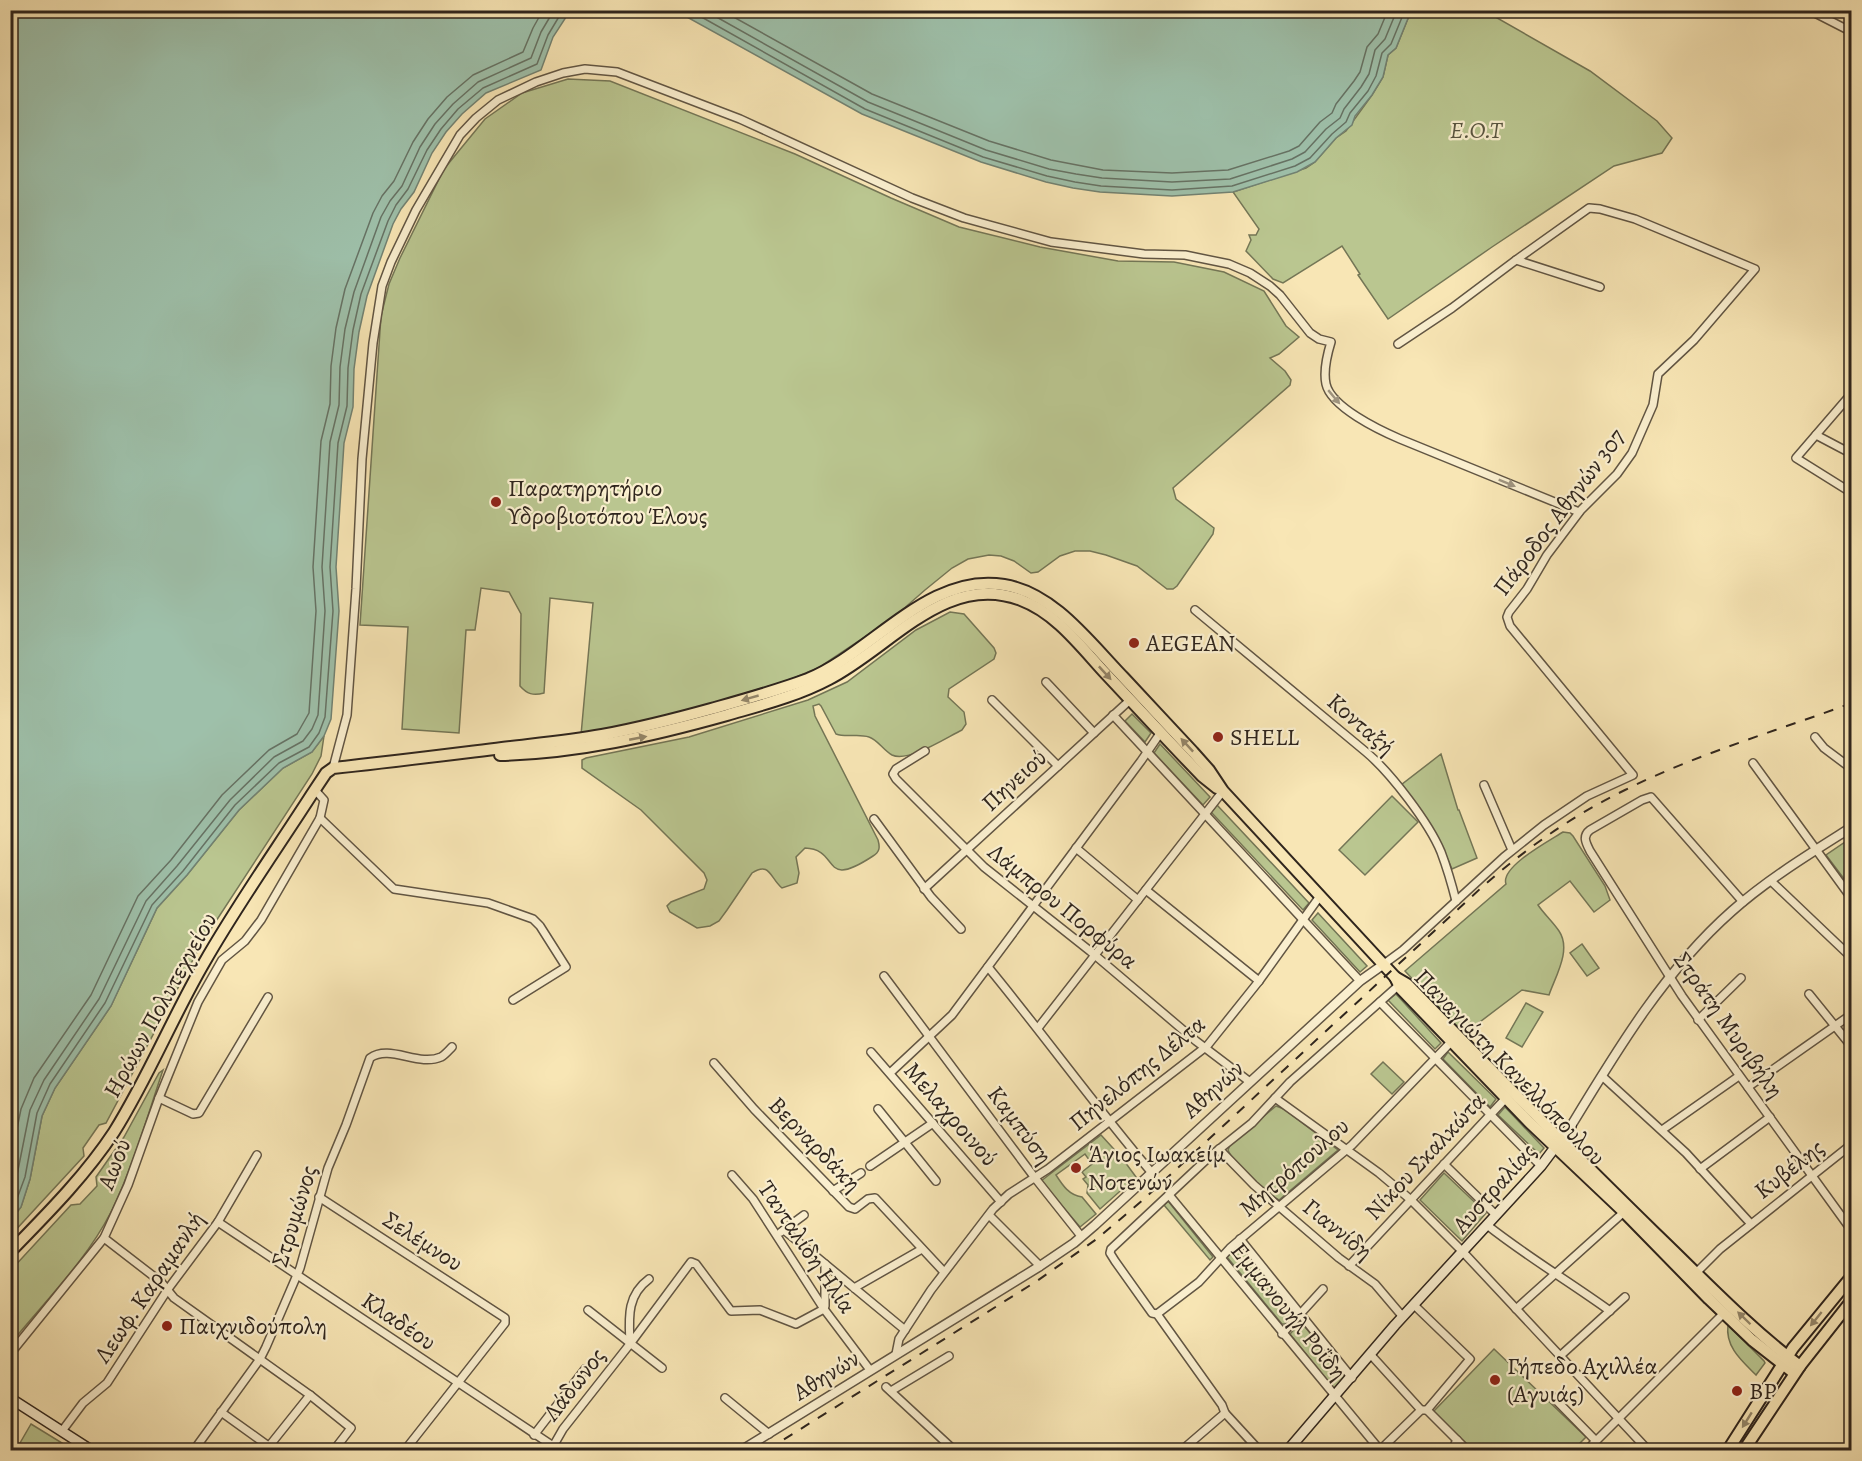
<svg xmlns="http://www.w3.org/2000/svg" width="1862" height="1461" viewBox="0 0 1862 1461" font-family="Alegreya,serif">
<rect width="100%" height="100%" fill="#f8e6b5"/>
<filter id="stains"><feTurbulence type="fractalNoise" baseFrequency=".00333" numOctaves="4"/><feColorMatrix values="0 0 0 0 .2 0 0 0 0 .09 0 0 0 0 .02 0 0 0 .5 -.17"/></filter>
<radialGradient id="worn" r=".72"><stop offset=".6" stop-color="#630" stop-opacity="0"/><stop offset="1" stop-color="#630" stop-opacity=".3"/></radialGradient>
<g fill="#bac690" stroke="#747656" stroke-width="1.5">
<polygon points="1411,11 1485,11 1590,71 1657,121 1672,138 1662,153 1614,166 1492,247 1388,319 1358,275 1360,274 1342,246 1283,283 1273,279 1246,251 1251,240 1249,235 1256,235 1259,229 1233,192 1306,168 1315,162 1336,138 1346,131 1372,95 1383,77 1388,55 1396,48"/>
<path d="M568 79 610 81 795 154 891 198 959 227 1040 247 1118 261 1174 262 1224 272 1264 291 1286 326 1299 337 1279 354 1270 358 1285 371 1291 380 1290 385 1173 488 1176 499 1214 528 1213 534 1177 586 1173 589H1167L1137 566 1106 555 1090 551H1075L1060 556 1038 572 1031 573 1014 561 1001 556 989 555 968 559 952 568 925 590 893 618 818 668 789 680 684 712 581 735 593 603 550 598 544 693C533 696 527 694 520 686L521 614 509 592 481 588 475 630H466L459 733 402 729 408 627 360 625 381 316 389 284 400 258 444 169 485 119 522 93Z"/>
<path d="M950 612 964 614 994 648 996 653 994 659 949 689 948 697 964 712 966 724 962 730C947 737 908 763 892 755 883 750 878 740 869 737 858 733 847 738 836 734L821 706 819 704 813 706 815 716 878 840C880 847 880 852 873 856 820 891 841 849 805 848L796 857 799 873 797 883 782 888C770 878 770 861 752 873L727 910 719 921 710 926 697 928 670 912 667 906 671 902 704 889 707 880 704 873 641 810 582 768V760L586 758 689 737 808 700 847 682 916 630Z"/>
<polygon points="1132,714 1151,733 1145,742 1125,721"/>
<polygon points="324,736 321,756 312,774 203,941 106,1123 99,1125 83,1148 84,1156 11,1235 11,1220 21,1207 30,1179 42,1116 55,1088 111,1006 157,908 187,875 239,810 283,768 312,752"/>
<polygon points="1160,744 1210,797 1203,805 1154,753"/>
<polygon points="1441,754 1458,810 1459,810 1477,858 1452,869 1438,837 1401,785"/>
<polygon points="1392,796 1418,822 1365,875 1339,850"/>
<polygon points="1217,805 1309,903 1303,910 1211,812"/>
<path d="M1563 832 1570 833 1573 836 1605 886 1610 900 1594 912 1570 881 1538 905C1544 914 1553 922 1559 931 1572 950 1555 977 1549 995L1522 990 1464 1034 1405 971 1506 884C1500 867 1549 841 1563 832Z"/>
<polygon points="1851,838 1851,888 1826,855"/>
<polygon points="1318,913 1367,966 1360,972 1312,920"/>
<polygon points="1582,944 1599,968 1587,976 1570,953"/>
<polygon points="1396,994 1441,1043 1435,1049 1388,1000"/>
<polygon points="1526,1003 1543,1012 1522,1047 1506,1038"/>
<polygon points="1448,1052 1496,1099 1490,1107 1443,1059"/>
<polygon points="1383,1062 1404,1082 1392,1094 1371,1074"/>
<path d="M163 1070C147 1117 133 1167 111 1212 86 1261 45 1301 11 1343V1270L71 1205 80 1204 97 1186 96 1177 124 1137 159 1073Z"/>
<path d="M1276 1106 1284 1109 1338 1150 1279 1200C1267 1194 1233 1163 1228 1150L1230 1145Z"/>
<polygon points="1505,1107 1544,1148 1539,1154 1498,1115"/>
<path d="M1101 1135 1122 1158 1136 1177 1100 1209 1087 1193 1088 1185 1083 1179 1086 1177 1082 1172 1092 1164 1085 1154 1056 1175C1063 1186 1069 1195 1082 1197L1096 1214 1080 1227 1041 1181Z"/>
<polygon points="1444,1173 1486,1213 1462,1241 1420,1200"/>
<polygon points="1168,1201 1213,1257 1210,1260 1164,1205"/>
<polygon points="1240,1245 1296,1314 1286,1324 1282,1324 1227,1257"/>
<polygon points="1301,1322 1346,1377 1335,1390 1290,1334"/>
<path d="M1728 1325 1764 1361 1765 1363 1756 1375C1742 1361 1725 1347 1728 1325Z"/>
<polygon points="1494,1349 1586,1437 1573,1450 1473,1450 1433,1412"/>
<polygon points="31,1424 62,1443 57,1450 16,1450"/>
</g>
<g fill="#9ec0aa" stroke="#728272" stroke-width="1.5">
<polygon points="11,10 570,11 553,37 541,70 486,93 462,114 446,132 432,153 414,192 401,209 393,224 367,296 359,332 354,369 353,407 344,443 336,567 339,611 331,719 324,736 312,752 283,768 239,810 187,875 157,908 111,1006 55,1088 42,1116 30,1179 21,1207 11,1220"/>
<polygon points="676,11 1411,10 1411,11 1396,48 1388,55 1383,77 1372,95 1355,116 1352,125 1336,138 1315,162 1297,172 1233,192 1172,196 1100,192 1073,188 1046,182 981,162 862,114"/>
</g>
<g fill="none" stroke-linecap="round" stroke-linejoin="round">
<g stroke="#667264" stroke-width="1.5">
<polyline points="689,10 865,109 983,157 1047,176 1075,182 1101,186 1172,190 1232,186 1295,166 1310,158 1332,134 1346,122 1350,113 1368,91 1376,76 1382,53 1391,44 1405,10"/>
<polyline points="704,10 868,102 986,150 1049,169 1076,174 1102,178 1172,182 1230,179 1292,159 1305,152 1326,129 1340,118 1344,109 1361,87 1369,74 1375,50 1385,39 1397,10"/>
<polyline points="721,10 872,94 989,141 1051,160 1103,170 1172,173 1228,170 1289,151 1299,146 1320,122 1332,113 1336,104 1354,81 1360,72 1367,47 1378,34 1388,10"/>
<polyline points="10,1163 21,1109 34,1078 91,995 138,896 171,860 222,795 269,750 297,734 309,713 316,611 313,567 321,441 330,404 331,366 336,328 345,289 373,213 382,196 394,181 413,142 428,119 447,97 473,75 523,52 533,28 543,10"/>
<polyline points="10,1195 17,1175 30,1110 44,1080 99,999 146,901 177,866 230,800 274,757 303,741 312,729 318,715 325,611 322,567 330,442 339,405 340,367 345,329 354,292 381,217 390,201 402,186 420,147 435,124 453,104 478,82 531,58 541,32 554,10"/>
<polyline points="10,1210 15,1204 25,1177 37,1113 50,1084 105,1003 152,905 183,871 235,805 279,763 309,747 319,733 325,717 333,611 330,567 338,443 347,406 348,368 353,330 361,294 388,221 396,205 408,189 427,150 441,129 458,109 483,88 537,64 548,35 563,10"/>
</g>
<defs>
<g id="minor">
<polyline points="1809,10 1852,32"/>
<polyline points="1516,260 1600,287"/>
<polyline points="1852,393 1796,458 1852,493"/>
<polyline points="1816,435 1852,454"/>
<path d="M1195 610 1366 752C1391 773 1429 823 1441 852 1447 868 1452 885 1456 901"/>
<polyline points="1046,682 1094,733"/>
<polyline points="992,700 1058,766"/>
<polyline points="1113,715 1360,981"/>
<polyline points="1815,737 1824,748 1852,769"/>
<polyline points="925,751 896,769 893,774 896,779 984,867 1090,951 1196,1041 1250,1082"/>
<polyline points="1753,763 1852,899"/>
<path d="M333 768 347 715 356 589 362 459 373 343 382 286 391 262 416 210 460 135 476 118 498 100 536 82 563 73 585 69 617 72 740 119 912 198 964 218 1051 242 1144 254 1185 255 1229 264 1250 273 1270 286 1280 295 1310 333 1319 339 1331 342C1327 355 1323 370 1326 384 1331 407 1379 430 1400 439L1579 512"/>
<polyline points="1484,785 1512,850"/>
<polyline points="320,818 394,889 488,903 533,919 540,926 566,967 513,1000"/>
<polyline points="874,819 931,897 961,929"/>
<polyline points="1076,848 1138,900"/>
<polyline points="1771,881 1852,958"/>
<polyline points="924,889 1130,700"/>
<polyline points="1146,890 1259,981"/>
<path d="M1743 902 1651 797 1642 800 1590 830C1582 836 1586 843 1590 851L1682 996 1852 1231"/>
<polyline points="1384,964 1403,950 1504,857 1544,825 1587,796 1633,775 1510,626 1507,617 1509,612 1527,589 1547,555 1581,510 1617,474 1632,453 1653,405 1658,374 1694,340 1755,269 1635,219 1600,209 1589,208 1516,260 1452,308 1398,344"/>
<path d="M988 967C1044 1035 1095 1106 1152 1173"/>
<polyline points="884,976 1035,1178 1081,1236"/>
<polyline points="1809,994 1852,1047"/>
<polyline points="1380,1002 1541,1166"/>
<polyline points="1698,1020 1741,978"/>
<polyline points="1038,1028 1223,791"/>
<polyline points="871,1052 1001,1202"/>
<polyline points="714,1063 754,1109 849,1207 855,1209 868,1199 875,1198 944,1272"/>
<polyline points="890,1073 952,1015 1141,761 1161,732"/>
<polyline points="1602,1076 1686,1153 1751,1224"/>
<polyline points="1748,1087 1852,1014"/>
<polyline points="159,1098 193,1114 199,1113 268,997"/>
<polyline points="1275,1098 1379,1173 1411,1200 1463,1252 1648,1450"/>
<polyline points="878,1109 936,1181"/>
<polyline points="1662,1130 1739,1076"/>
<polyline points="1219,1149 1254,1185 1339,1258 1375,1284 1403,1317"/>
<polyline points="1444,1164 1496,1215"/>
<polyline points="870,1166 933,1123"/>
<polyline points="1700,1169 1770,1117"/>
<polyline points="732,1175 753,1199 824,1309 870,1370"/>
<polyline points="833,1191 861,1173"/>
<polyline points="1169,1195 1380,1450"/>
<polyline points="319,1197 505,1318 505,1323 405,1450"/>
<polyline points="989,1215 1040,1266"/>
<polyline points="218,1222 559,1450"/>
<path d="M1487 1225C1526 1256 1570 1282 1610 1311"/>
<polyline points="784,1230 905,1330"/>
<polyline points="781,1232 804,1215"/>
<polyline points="104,1238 161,1282 174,1298 310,1395 351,1428 334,1450"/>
<polyline points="1240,1239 1352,1378"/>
<polyline points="1349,1266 1506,1098"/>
<polyline points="1696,1273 1720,1249 1852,1144"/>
<polyline points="854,1288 922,1249"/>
<polyline points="1516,1309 1624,1212"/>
<polyline points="588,1310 662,1368"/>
<polyline points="1157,1314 1199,1282 1230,1248 1352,1145 1451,1042"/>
<polyline points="1282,1334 1323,1289"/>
<path d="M630 1344C629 1319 626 1296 649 1279"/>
<polyline points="10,1354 104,1238 128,1185 159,1098 198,1002 222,960 245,941 261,920 320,818 324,800 315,790"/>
<polyline points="896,1354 899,1339 931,1290 993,1209 1009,1194 1048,1169 1207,1046 1259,981 1320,896"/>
<polyline points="1371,1355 1421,1410"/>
<polyline points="1560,1356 1625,1297"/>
<polyline points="886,1387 954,1450"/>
<polyline points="891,1391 949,1356"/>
<polyline points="1552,1396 1596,1441"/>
<polyline points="725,1398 769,1434"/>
<polyline points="1427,1410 1467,1450"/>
<polyline points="221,1412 274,1450"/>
<polyline points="1225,1413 1222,1405 1157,1314 1152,1313 1115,1261 1110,1253 1111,1249 1207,1159 1252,1123 1290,1082 1399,985"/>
<polyline points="62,1431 83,1403 107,1383 168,1289 218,1222 257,1155"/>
<polyline points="534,1435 585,1369"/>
<path d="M194 1450 260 1359 266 1347 300 1268 328 1168 346 1125 370 1058C390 1044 418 1067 441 1057 445 1055 449 1050 452 1047"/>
<polyline points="266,1450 310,1395"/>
<polyline points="551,1450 563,1429 630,1344 691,1262 696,1264 731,1311 760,1310 796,1324 824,1309 825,1306 825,1264"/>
<polyline points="1182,1450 1225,1413 1259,1450"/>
<polyline points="1380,1450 1421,1410 1427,1410 1470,1359 1414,1305"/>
<polyline points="1452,1450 1457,1440"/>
<polyline points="1587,1450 1724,1313"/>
</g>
<g id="tertiary">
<path d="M1571 1126C1617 1050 1665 970 1732 911 1768 879 1811 853 1852 827"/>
<polyline points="742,1450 1040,1266 1074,1243 1095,1225 1360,981 1384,964"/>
</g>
<g id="secondary">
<polyline points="10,1398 91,1450"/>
<polyline points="1288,1450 1395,1325 1541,1166 1571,1126"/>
</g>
<g id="primary">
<path d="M500 755C578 753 652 736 727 715 761 705 797 696 829 679 890 648 946 571 1021 600 1056 613 1081 647 1106 674 1138 708 1169 742 1202 776L1217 788"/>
<polyline points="1395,977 1401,989 1529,1122 1624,1212 1709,1299 1752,1340 1794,1373"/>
<path d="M10 1252C47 1214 85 1176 114 1132 148 1078 172 1018 204 963 237 905 276 850 312 794L326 773 333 768C390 762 445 755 502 748 535 744 569 741 602 735 639 728 675 719 711 709 743 700 776 691 808 679 872 653 929 572 1004 585 1054 593 1090 643 1124 678 1147 703 1170 727 1193 752L1209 770 1223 791 1395 977 1407 984C1489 1068 1571 1151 1655 1233 1702 1278 1748 1327 1800 1366"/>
</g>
<g id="trunk">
<polyline points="1728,1450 1793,1348 1852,1276"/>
<polyline points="1744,1450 1800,1366 1852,1300"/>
</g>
</defs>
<use href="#minor" stroke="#615543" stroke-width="10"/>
<use href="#tertiary" stroke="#615543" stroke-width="11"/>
<use href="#secondary" stroke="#2f251d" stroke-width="12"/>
<use href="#primary" stroke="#2f251d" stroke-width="14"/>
<use href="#trunk" stroke="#2f251d" stroke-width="14"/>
<use href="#minor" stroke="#faefcf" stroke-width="7"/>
<use href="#tertiary" stroke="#faefcf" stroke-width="8"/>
<use href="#secondary" stroke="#faefcf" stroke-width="9"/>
<use href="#primary" stroke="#f8e6b5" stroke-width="10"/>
<use href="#trunk" stroke="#f8e6b5" stroke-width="10"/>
<path stroke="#2f251d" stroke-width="2" stroke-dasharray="10 10" stroke-linecap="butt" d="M767 1450 1037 1281 1098 1238 1144 1199 1481 888C1525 849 1572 816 1625 790 1697 754 1776 731 1852 703"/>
</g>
<defs><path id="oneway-solid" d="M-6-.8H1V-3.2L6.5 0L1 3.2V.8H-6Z" transform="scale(1.5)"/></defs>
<g fill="#9f947f">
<use href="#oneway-solid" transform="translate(1334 397) rotate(50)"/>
<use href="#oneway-solid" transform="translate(1507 483) rotate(22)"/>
</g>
<g fill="#948669">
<use href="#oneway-solid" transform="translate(1105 673) rotate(47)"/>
<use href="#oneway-solid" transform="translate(750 698) rotate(164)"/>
<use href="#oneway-solid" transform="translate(638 738) rotate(-11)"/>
<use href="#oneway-solid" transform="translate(1187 745) rotate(-133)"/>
<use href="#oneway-solid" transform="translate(1744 1318) rotate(-136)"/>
<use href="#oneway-solid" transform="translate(1816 1319) rotate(129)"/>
<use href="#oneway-solid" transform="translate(1747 1420) rotate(122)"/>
</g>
<g fill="#8f2418" stroke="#faefcf" stroke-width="2">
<circle cx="496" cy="502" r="6"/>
<circle cx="1134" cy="643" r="6"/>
<circle cx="1218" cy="737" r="6"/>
<circle cx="1076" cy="1168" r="6"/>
<circle cx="167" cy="1326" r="6"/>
<circle cx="1495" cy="1380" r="6"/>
<circle cx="1737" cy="1391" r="6"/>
</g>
<g text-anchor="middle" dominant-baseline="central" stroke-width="4.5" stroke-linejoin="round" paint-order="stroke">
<g font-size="24" font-style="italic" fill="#595540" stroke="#faefcf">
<text x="1476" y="130">E.O.T</text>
</g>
<g font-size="24" fill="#2f251d" stroke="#faefcf" text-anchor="start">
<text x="508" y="488">Παρατηρητήριο<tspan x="508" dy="28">Υδροβιοτόπου Έλους</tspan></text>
<text x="1146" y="643">AEGEAN</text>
<text x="1230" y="737">SHELL</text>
<text x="1088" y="1154">Άγιος Ιωακείμ<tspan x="1088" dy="28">Νοτενών</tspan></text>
<text x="179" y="1326">Παιχνιδούπολη</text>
<text x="1507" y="1366">Γήπεδο Αχιλλέα<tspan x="1507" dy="28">(Αγυιάς)</tspan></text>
<text x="1749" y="1391">BP</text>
</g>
<g font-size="24" fill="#2f251d" stroke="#faefcf">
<text transform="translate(1559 512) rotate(-53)">Πάροδος Αθηνών 307</text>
<text transform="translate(1361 724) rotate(41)">Κονταξή</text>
<text transform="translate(1014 780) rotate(-43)">Πηνειού</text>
<text transform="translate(1063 906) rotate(39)">Λάμπρου Πορφύρα</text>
<text transform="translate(160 1005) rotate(-61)">Ηρώων Πολυτεχνείου</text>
<text transform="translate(1729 1025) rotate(55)">Στράτη Μυριβήλη</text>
<text transform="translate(1510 1067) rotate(46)">Παναγιώτη Κανελλόπουλου</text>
<text transform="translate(1137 1073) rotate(-39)">Πηνελόπης Δέλτα</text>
<text transform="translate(1213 1089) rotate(-42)">Αθηνών</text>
<text transform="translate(951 1114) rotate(49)">Μελαχροινού</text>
<text transform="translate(1020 1125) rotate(53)">Καμπύση</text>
<text transform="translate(815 1144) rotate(46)">Βερναρδάκη</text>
<text transform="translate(1425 1156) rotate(-47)">Νίκου Σκαλκώτα</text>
<text transform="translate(114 1164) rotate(-69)">Αωού</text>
<text transform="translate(1294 1167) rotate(-41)">Μητρόπουλου</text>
<text transform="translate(1789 1169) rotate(-38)">Κυβέλης</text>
<text transform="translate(1494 1188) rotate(-48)">Αυστραλίας</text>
<text transform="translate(294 1216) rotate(-73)">Στρυμώνος</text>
<text transform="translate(1338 1229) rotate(39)">Γιαννίδη</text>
<text transform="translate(423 1241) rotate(33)">Σελέμνου</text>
<text transform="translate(807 1247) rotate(56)">Τανταλίδη Ηλία</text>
<text transform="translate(149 1287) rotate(-56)">Λεωφ. Καραμανλή</text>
<text transform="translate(1289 1311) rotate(51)">Εμμανουήλ Ροΐδη</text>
<text transform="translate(399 1321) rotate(34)">Κλαδέου</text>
<text transform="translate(826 1375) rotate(-32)">Αθηνών</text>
<text transform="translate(574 1384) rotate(-52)">Λάδωνος</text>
</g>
</g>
<rect width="1862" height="1461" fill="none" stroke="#f8e6b5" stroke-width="36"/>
<rect x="12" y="12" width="1838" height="1437" fill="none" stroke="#2f251d" stroke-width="3"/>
<rect x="18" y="18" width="1826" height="1425" fill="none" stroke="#2f251d" stroke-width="1.5"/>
<rect width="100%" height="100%" filter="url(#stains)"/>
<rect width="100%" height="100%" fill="url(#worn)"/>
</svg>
